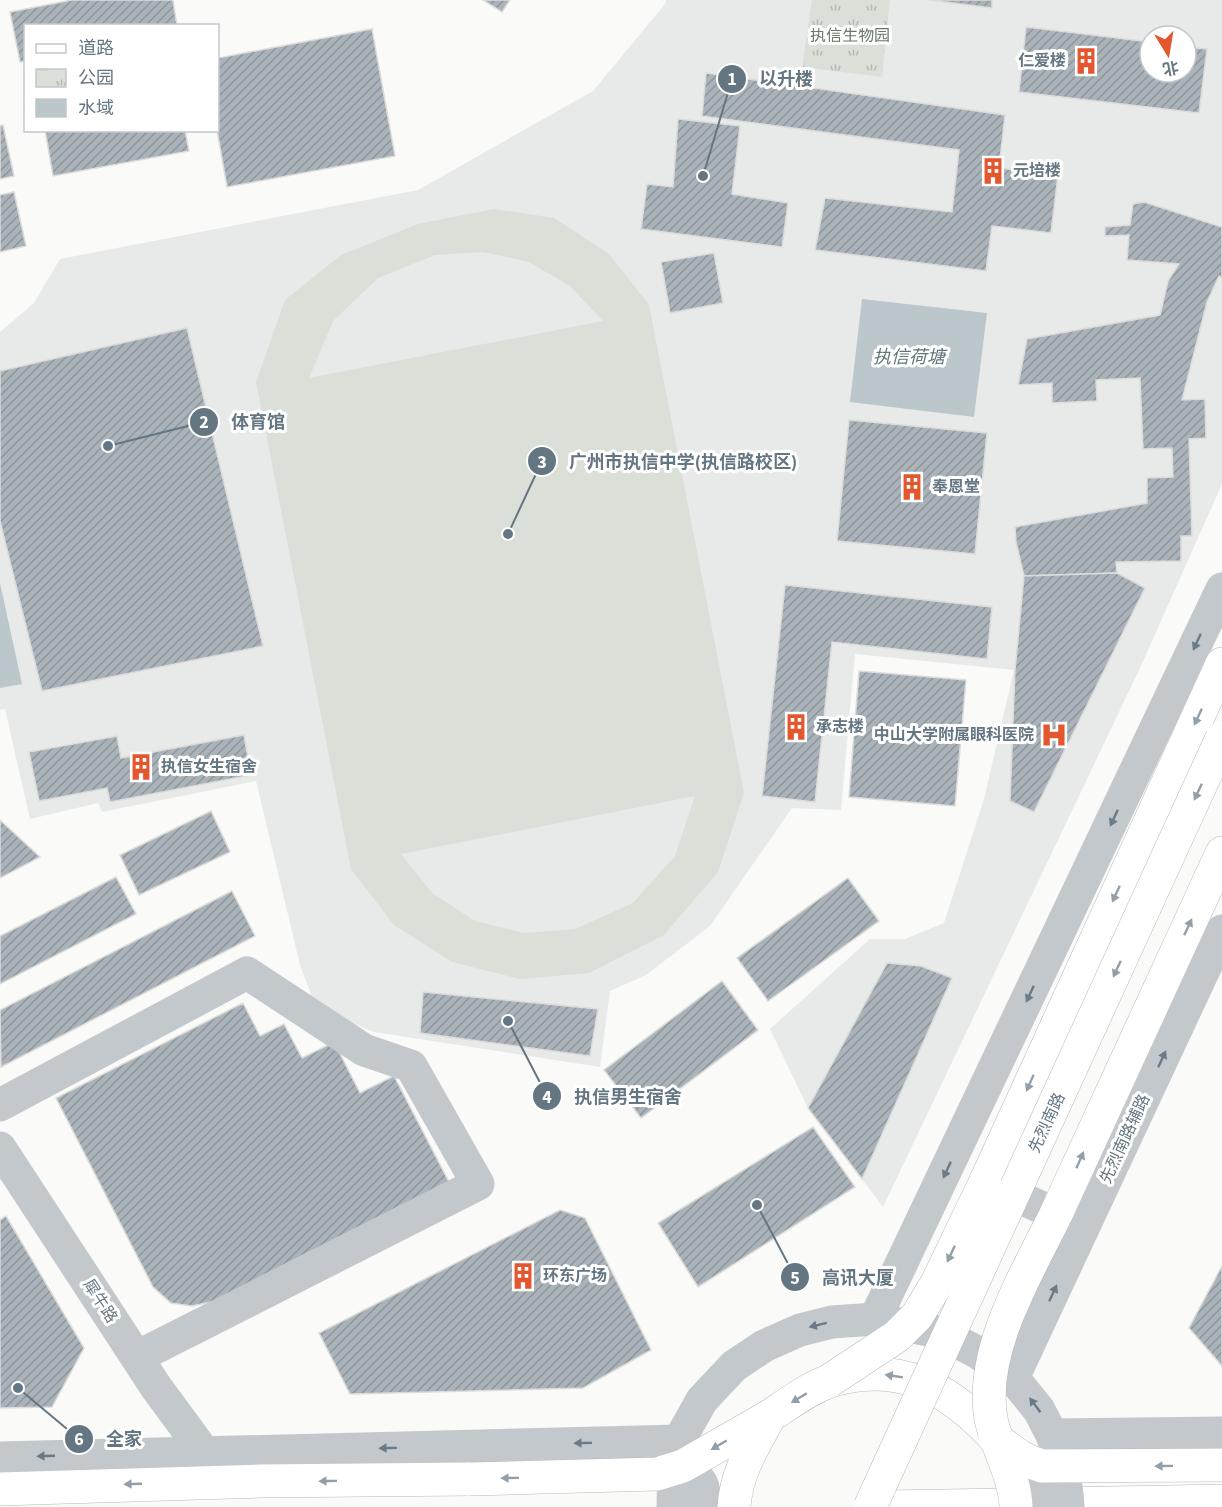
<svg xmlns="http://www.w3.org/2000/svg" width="1222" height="1507" viewBox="0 0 1222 1507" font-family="'Source Sans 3','Noto Sans SC',sans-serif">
<defs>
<pattern id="park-tufts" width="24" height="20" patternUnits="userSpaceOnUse" patternTransform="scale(1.5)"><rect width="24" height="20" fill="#dadfd7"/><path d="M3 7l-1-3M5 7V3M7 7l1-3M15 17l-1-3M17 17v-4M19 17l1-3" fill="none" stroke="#b4b9b4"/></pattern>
<pattern id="building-hatch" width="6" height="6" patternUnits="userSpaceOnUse" patternTransform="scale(1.5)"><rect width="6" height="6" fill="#aab3b9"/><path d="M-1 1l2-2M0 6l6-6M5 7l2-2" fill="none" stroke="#8e969c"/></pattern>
</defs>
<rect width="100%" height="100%" fill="#fafaf8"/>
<path fill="#e8e9e9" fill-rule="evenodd" d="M666 0H1222V484L1140 668 883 1207 808 1108 770 1029 870 939H905L944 923 984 799 1014 670 855 654 841 810 792 808 710 926 646 975 610 991 600 1067 374 1032 316 1008 300 965 256 781 102 812 98 803 30 819 5 709 0 710V332L34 303 60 259 418 190 593 91 665 4ZM1150 36H1186V72H1150Z"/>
<polygon fill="url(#park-tufts)" points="812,0 890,0 882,77 802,67"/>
<path fill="#dadfd7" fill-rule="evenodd" d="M494 209 554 218 609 254 649 305 744 793 718 872 664 935 589 973 520 979 452 962 394 925 351 869 256 382 285 300 341 255 418 224ZM483 252 529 262 570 286 603 321 309 378 333 321 378 278 435 255ZM695 796 675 856 633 903 575 929 524 933 475 921 432 893 401 854Z"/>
<g fill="#bbc7cb">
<polygon points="862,299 987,313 974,417 850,402"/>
<polygon points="0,583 22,684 0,688"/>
</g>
<g fill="url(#building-hatch)" stroke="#dcdcda" stroke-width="1.5">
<polygon points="72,0 173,0 177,26 26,26 26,61 20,62 10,12"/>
<polygon points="483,0 510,0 502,12"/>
<polygon points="929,0 992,0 992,8"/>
<polygon points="1026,27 1150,42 1150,72 1186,72 1186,47 1207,49 1199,113 1019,92"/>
<polygon points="372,29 395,156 227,187 217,130 218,58"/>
<polygon points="706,73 1005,115 999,168 1058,175 1051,233 992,226 986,271 815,250 825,198 952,212 959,150 702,116"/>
<polygon points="678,119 740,126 732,194 788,203 782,247 641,229 647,184 673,187"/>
<polygon points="3,125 14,176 0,179 0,126"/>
<polygon points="45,130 185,130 189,151 53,176"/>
<polygon points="14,192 26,246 0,252 0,195"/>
<polygon points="1144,202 1222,227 1222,278 1219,276 1207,302 1182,400 1205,399 1206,438 1189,439 1192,536 1181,536 1181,561 1116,562 1117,573 1024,576 1016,542 1015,527 1147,503 1147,478 1173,477 1172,448 1143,449 1140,378 1096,380 1097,401 1052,403 1052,383 1018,385 1027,339 1160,315 1168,281 1179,264 1127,260 1129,235 1105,236 1105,227 1130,225 1133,204"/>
<polygon points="714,253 723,303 670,313 661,262"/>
<polygon points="187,328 263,646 42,691 0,521 0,371"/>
<polygon points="849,420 987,433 975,554 837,541"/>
<polygon points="1117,573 1145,588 1034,812 1010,801 1015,670 1024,576"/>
<polygon points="785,585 992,607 987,659 832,642 815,802 762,796"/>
<polygon points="859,671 966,680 955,806 849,797"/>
<polygon points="244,735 251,775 110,802 107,788 39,801 29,752 117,736 121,758"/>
<polygon points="211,811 230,852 139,895 120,855"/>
<polygon points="0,820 40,857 0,878"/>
<polygon points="116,877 136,914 0,984 0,936"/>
<polygon points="848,878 879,921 768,1001 737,958"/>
<polygon points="232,891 255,936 1,1067 0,1010"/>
<polygon points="887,963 921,966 952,978 862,1179 808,1108"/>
<polygon points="722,981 758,1030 641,1118 604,1070"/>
<polygon points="423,992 598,1009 590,1056 420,1033"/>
<polygon points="243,1003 260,1036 284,1024 302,1058 334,1042 360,1093 394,1076 449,1182 215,1301 192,1306 171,1303 153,1287 56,1098"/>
<polygon points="813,1127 855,1187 698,1287 658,1223"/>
<polygon points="560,1210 585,1218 651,1350 583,1388 350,1394 319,1333"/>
<polygon points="6,1216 84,1348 52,1407 0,1408 0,1220"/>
<polygon points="1222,1266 1222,1366 1189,1328"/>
</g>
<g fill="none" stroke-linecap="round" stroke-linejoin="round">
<defs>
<g id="major">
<polyline points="985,1183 1222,664"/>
<polyline points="1056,1214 1222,853"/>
<path d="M770 1416C788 1404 809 1388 830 1381 900 1360 949 1388 995 1438"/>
<polyline points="0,1489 261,1481 470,1479"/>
</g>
<polyline id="highway" points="886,1507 1222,1501"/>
</defs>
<use href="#major" stroke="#b5babe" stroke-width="34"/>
<use href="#highway" stroke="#b4b9bd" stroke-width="34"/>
<g stroke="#c3c8cc" stroke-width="33">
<polyline points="0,1105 247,973 364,1050 411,1066 478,1184 137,1357"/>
<polyline points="0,1148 156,1387 203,1451"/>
<polyline points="987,1183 1056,1214"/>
<polyline points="875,1319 1222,589"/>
<polyline points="1013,1378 1222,931"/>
<polyline points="0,1458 679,1441 702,1400 734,1366 764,1346 800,1330 832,1322 875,1319 938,1332 977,1352 1013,1378 1039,1410 1052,1435 1222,1433"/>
<path d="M683 1466C702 1480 705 1483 705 1507"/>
</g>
<use href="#major" stroke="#fff" stroke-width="33"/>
<use href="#highway" stroke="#fff" stroke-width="33"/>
<defs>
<g id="major-bridge">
<polyline points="829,1381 897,1336 917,1316 937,1283 985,1183"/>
<path d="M995 1438C1011 1450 1023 1461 1042 1466L1222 1465"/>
<polyline points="470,1479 657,1474 683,1466 770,1416"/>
<path d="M734 1507C736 1473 753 1447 769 1417"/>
<polyline points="870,1507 1222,738"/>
<path d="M1016 1507C1015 1476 997 1449 991 1419 979 1350 1027 1274 1056 1214"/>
</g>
</defs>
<use href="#major-bridge" stroke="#b5babe" stroke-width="34" stroke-linecap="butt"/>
<g stroke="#c3c8cc" stroke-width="33">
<path d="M1052 1435C1061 1459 1067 1482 1068 1507"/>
<polyline points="673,1507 674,1457 679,1441"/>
<polyline points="1036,1507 1038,1481 1042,1466"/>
</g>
<use href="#major-bridge" stroke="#fff" stroke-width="33"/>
</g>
<defs><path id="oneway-solid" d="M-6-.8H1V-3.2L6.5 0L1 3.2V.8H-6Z" transform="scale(1.5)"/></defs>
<g fill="#6a7a87">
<use href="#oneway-solid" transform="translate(1197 642) rotate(115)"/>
<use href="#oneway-solid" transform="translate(1114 818) rotate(115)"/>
<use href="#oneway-solid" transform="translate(1030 994) rotate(115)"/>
<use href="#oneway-solid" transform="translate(1162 1059) rotate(-65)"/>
<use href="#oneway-solid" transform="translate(947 1170) rotate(115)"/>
<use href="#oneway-solid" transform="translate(1053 1293) rotate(-65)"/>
<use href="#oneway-solid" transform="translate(818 1325) rotate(166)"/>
<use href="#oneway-solid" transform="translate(1035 1405) rotate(-127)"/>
<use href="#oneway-solid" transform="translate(583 1443) rotate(179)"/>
<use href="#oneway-solid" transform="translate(388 1448) rotate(179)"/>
<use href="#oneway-solid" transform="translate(46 1456) rotate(178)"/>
</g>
<g fill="#939fa8">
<use href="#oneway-solid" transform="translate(1198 717) rotate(115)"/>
<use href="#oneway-solid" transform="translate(1198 792) rotate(115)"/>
<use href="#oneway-solid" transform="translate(1116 894) rotate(115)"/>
<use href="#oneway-solid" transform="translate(1188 927) rotate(-65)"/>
<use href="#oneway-solid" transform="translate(1117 969) rotate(115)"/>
<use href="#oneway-solid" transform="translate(1030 1083) rotate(114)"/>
<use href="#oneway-solid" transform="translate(1080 1160) rotate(-66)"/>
<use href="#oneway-solid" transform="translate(951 1254) rotate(115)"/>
<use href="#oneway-solid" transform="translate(894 1376) rotate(-171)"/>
<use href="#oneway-solid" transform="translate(799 1398) rotate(149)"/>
<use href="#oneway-solid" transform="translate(719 1445) rotate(150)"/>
<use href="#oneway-solid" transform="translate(1164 1466) rotate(179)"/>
<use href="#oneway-solid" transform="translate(510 1478) rotate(179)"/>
<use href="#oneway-solid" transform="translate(328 1481) rotate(179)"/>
<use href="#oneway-solid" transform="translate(133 1484) rotate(178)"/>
</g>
<defs>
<symbol id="building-bare" viewBox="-9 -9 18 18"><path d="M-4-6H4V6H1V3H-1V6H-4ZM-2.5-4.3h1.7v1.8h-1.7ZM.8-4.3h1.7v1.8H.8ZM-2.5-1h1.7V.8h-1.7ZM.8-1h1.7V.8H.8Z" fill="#e4572e" stroke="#fff" stroke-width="2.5" paint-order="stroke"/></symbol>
<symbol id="hospital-bare" viewBox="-9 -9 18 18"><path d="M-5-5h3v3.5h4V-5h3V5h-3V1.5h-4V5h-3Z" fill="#e4572e" stroke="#fff" stroke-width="2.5" paint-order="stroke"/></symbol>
</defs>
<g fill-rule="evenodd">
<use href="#building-bare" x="1067" y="42" width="38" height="38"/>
<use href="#building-bare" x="974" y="152" width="38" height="38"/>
<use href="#building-bare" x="893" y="468" width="38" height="38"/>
<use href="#building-bare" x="777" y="708" width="38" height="38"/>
<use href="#hospital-bare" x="1035" y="716" width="38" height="38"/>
<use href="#building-bare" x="122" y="748" width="38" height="38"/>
<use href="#building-bare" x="504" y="1257" width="38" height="38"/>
</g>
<g text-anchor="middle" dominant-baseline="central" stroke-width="6" stroke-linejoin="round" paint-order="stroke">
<g font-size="16" fill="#687a64" stroke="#fff">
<text x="850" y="36">执信生物园</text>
</g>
<g font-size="16" font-weight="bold" fill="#657683" stroke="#fff" text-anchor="start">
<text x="1066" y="61" text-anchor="end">仁爱楼</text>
<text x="1013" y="171">元培楼</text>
<text x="932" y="487">奉恩堂</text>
<text x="816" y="727">承志楼</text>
<text x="1034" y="735" text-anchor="end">中山大学附属眼科医院</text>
<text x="161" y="767">执信女生宿舍</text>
<text x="543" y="1276">环东广场</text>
</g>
<g font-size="16" fill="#657683" stroke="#fff">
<text transform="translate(1047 1123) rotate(-65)">先烈南路</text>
<text transform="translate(1125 1139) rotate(-65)">先烈南路辅路</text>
<text transform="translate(100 1301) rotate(57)">犀牛路</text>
</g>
<g font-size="18" font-style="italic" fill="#60757c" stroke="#fff">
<text x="909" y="357">执信荷塘</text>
</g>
</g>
<path fill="none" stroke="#657683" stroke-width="2" d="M703 176L732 79M108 446L204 422M508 534L542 461M508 1021L547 1096M757 1205L795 1277M18 1388L79 1439"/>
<g fill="#657683" stroke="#fff" stroke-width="2">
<circle cx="703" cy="176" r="6"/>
<circle cx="108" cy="446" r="6"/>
<circle cx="508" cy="534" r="6"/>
<circle cx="508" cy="1021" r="6"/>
<circle cx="757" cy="1205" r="6"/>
<circle cx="18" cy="1388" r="6"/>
<circle cx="732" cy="79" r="15"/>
<circle cx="204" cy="422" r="15"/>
<circle cx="542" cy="461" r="15"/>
<circle cx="547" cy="1096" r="15"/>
<circle cx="795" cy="1277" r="15"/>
<circle cx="79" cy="1439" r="15"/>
</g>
<g font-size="18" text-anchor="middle" font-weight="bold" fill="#fff">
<text x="732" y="85">1</text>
<text x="204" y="428">2</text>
<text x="542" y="468">3</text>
<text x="547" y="1103">4</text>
<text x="795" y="1284">5</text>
<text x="79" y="1445">6</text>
</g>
<g font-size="18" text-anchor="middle" font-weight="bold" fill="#657683" stroke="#fff" stroke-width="6" stroke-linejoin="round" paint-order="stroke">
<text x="786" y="85">以升楼</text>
<text x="258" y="428">体育馆</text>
<text x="683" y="468">广州市执信中学(执信路校区)</text>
<text x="628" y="1103">执信男生宿舍</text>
<text x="858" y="1284">高讯大厦</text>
<text x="124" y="1445">全家</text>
</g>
<rect x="24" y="24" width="195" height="108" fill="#ffffff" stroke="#c1c8cd" stroke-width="1.5"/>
<rect x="36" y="44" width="30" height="9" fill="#ffffff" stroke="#c1c8cd" stroke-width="1.5"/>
<text x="78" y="54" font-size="18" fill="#657683">道路</text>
<rect x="36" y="69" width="30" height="18" fill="url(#park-tufts)" stroke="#c1c8cd" stroke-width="1.5"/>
<text x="78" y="84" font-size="18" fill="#657683">公园</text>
<rect x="36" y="99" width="30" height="18" fill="#bbc7cb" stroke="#c1c8cd" stroke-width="1.5"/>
<text x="78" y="114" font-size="18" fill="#657683">水域</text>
<g transform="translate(1168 54) rotate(169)"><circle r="28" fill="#ffffff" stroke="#c1c8cd" stroke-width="1.5"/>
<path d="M0-4.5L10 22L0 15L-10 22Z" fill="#e4572e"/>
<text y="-9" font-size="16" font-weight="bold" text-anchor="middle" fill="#657683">北</text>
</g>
</svg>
